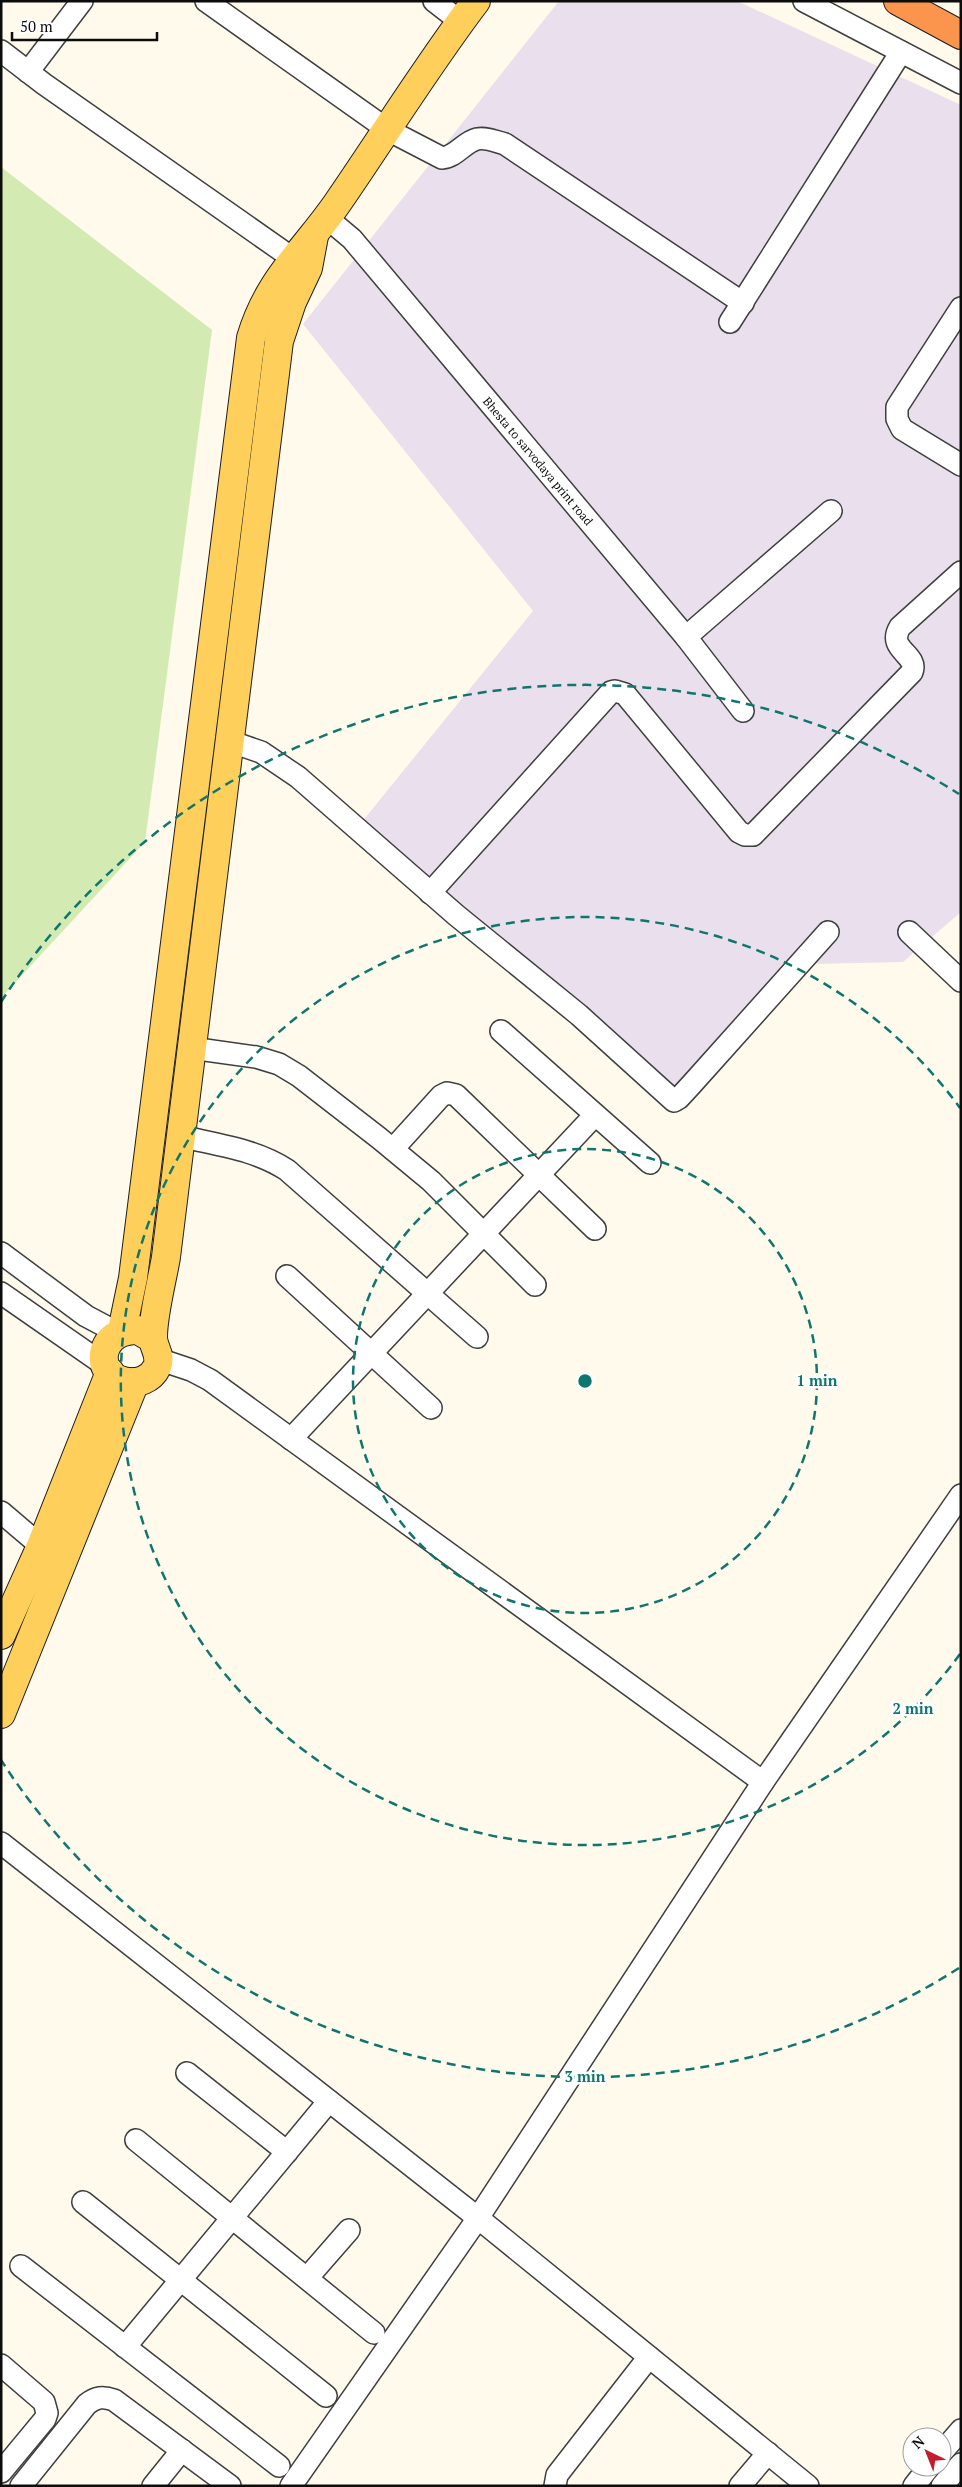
<svg xmlns="http://www.w3.org/2000/svg" width="962" height="2487" viewBox="0 0 962 2487" font-family="'PT Serif',serif">
<rect width="100%" height="100%" fill="#fffaeb"/>
<polygon fill="#eadfec" points="559,1 737,1 961,105 961,912 903,962 811,964 681,1097 361,823 533,611 303,324"/>
<polygon fill="#d3ebb3" points="1,167 212,330 145,842 1,998"/>
<g fill="none" stroke-linecap="round" stroke-linejoin="round">
<defs>
<g id="minor">
<path d="M206 1 388 130 442 158C456 157 464 142 477 139 487 137 497 142 505 144L743 303"/>
<polyline points="434,1 461,22"/>
<polyline points="804,1 961,83"/>
<polyline points="1,51 44,84 305,267"/>
<polyline points="28,72 82,1"/>
<polyline points="327,218 352,239 686,637 743,711"/>
<polyline points="961,308 897,407 897,419 902,429 961,465"/>
<polyline points="730,322 901,52"/>
<polyline points="686,637 831,511"/>
<polyline points="229,741 261,752 298,777 456,915 579,1015 674,1101 679,1098 691,1085 828,932"/>
<path d="M430 893 611 692 615 691 625 694 739 832 745 835H753L912 672C919 654 886 650 900 627L961 572"/>
<polyline points="909,932 961,981"/>
<polyline points="501,1031 650,1163"/>
<polyline points="191,1048 256,1057 279,1064 299,1076 379,1138 431,1181 535,1285"/>
<path d="M180 1136C217 1145 255 1149 287 1170L477 1337"/>
<polyline points="393,1149 441,1096 447,1093 456,1095 595,1229"/>
<polyline points="1,1253 86,1316 118,1333"/>
<polyline points="287,1276 431,1408"/>
<polyline points="1,1293 106,1366"/>
<polyline points="158,1359 191,1370 210,1380 763,1782 961,1495"/>
<polyline points="291,1439 595,1115"/>
<polyline points="1,1512 41,1546"/>
<polyline points="1,1843 478,2218 763,1782"/>
<polyline points="187,2073 287,2152"/>
<polyline points="136,2140 374,2333"/>
<polyline points="83,2202 326,2396"/>
<polyline points="21,2266 279,2466"/>
<polyline points="308,2277 349,2230"/>
<polyline points="125,2347 329,2101"/>
<polyline points="1,2365 44,2402 47,2413 45,2419 1,2472"/>
<polyline points="942,2452 961,2430"/>
<path d="M21 2486 87 2404C96 2397 103 2396 114 2400L230 2486"/>
<polyline points="153,2486 182,2450"/>
<polyline points="291,2486 478,2218 808,2486"/>
<polyline points="555,2486 557,2475 649,2357"/>
<polyline points="740,2486 768,2453"/>
<polyline points="914,2486 929,2467"/>
<polyline points="942,2486 961,2464"/>
</g>
<g id="major">
<path d="M122 1331 133 1278 251 338C268 280 303 252 336 205 383 137 426 67 476 1"/>
<path d="M153 1339 138 1330C123 1330 107 1336 104 1354 100 1384 145 1393 157 1367 162 1355 153 1348 153 1337 153 1314 162 1281 166 1257L279 341 292 302 308 268 314 236"/>
<polyline points="1,1635 41,1546 110,1372"/>
<polyline points="1,1714 135,1382"/>
</g>
<polyline id="highway" points="898,1 961,35"/>
</defs>
<use href="#minor" stroke="#3f3f3f" stroke-width="24"/>
<use href="#major" stroke="#1d1d1d" stroke-width="30"/>
<use href="#highway" stroke="#1d1d1d" stroke-width="30"/>
<use href="#minor" stroke="#fff" stroke-width="21"/>
<use href="#major" stroke="#ffcf5b" stroke-width="28"/>
<use href="#highway" stroke="#fb944d" stroke-width="28"/>
</g>
<g fill="none" stroke="#0f766e" stroke-width="2.5" stroke-dasharray="9 6">
<circle cx="585" cy="1381" r="232"/>
<path d="M960 1654A464 464 0 1 1 960 1108"/>
<path d="M959 1968A696 696 0 0 1 1 1760M1 1002A696 696 0 0 1 959 794"/>
</g>
<g text-anchor="middle" dominant-baseline="central" stroke-width="5" stroke-linejoin="round" paint-order="stroke">
<g font-size="12" fill="#0c0c0c" stroke="#fff">
<text transform="translate(538 461) rotate(50)">Bhesta to sarvodaya print road</text>
</g>
</g>
<circle cx="585" cy="1381" r="8" fill="#0f766e" stroke="#fff" stroke-width="2.5"/>
<g font-size="15" text-anchor="middle" font-weight="bold" fill="#0f766e" stroke="#fff" stroke-width="5" stroke-linejoin="round" paint-order="stroke">
<text x="817" y="1386">1 min</text>
<text x="913" y="1714">2 min</text>
<text x="585" y="2082">3 min</text>
</g>
<rect width="962" height="2487" fill="none" stroke="#0c0c0c" stroke-width="5"/>
<g transform="translate(927 2452) rotate(317)"><circle r="24" fill="#ffffff" stroke="#9e9e9e"/>
<path d="M0-4L9 19L0 12L-9 19Z" fill="#c21e2e"/>
<text y="-8" font-size="14" font-weight="bold" text-anchor="middle" fill="#0c0c0c">N</text>
</g>
<path d="M12 32v8h145v-8" fill="none" stroke="#0c0c0c" stroke-width="2.5"/>
<text x="20" y="32" font-size="15" fill="#0c0c0c" stroke="#ffffff" stroke-width="4" paint-order="stroke">50 m</text>
</svg>
